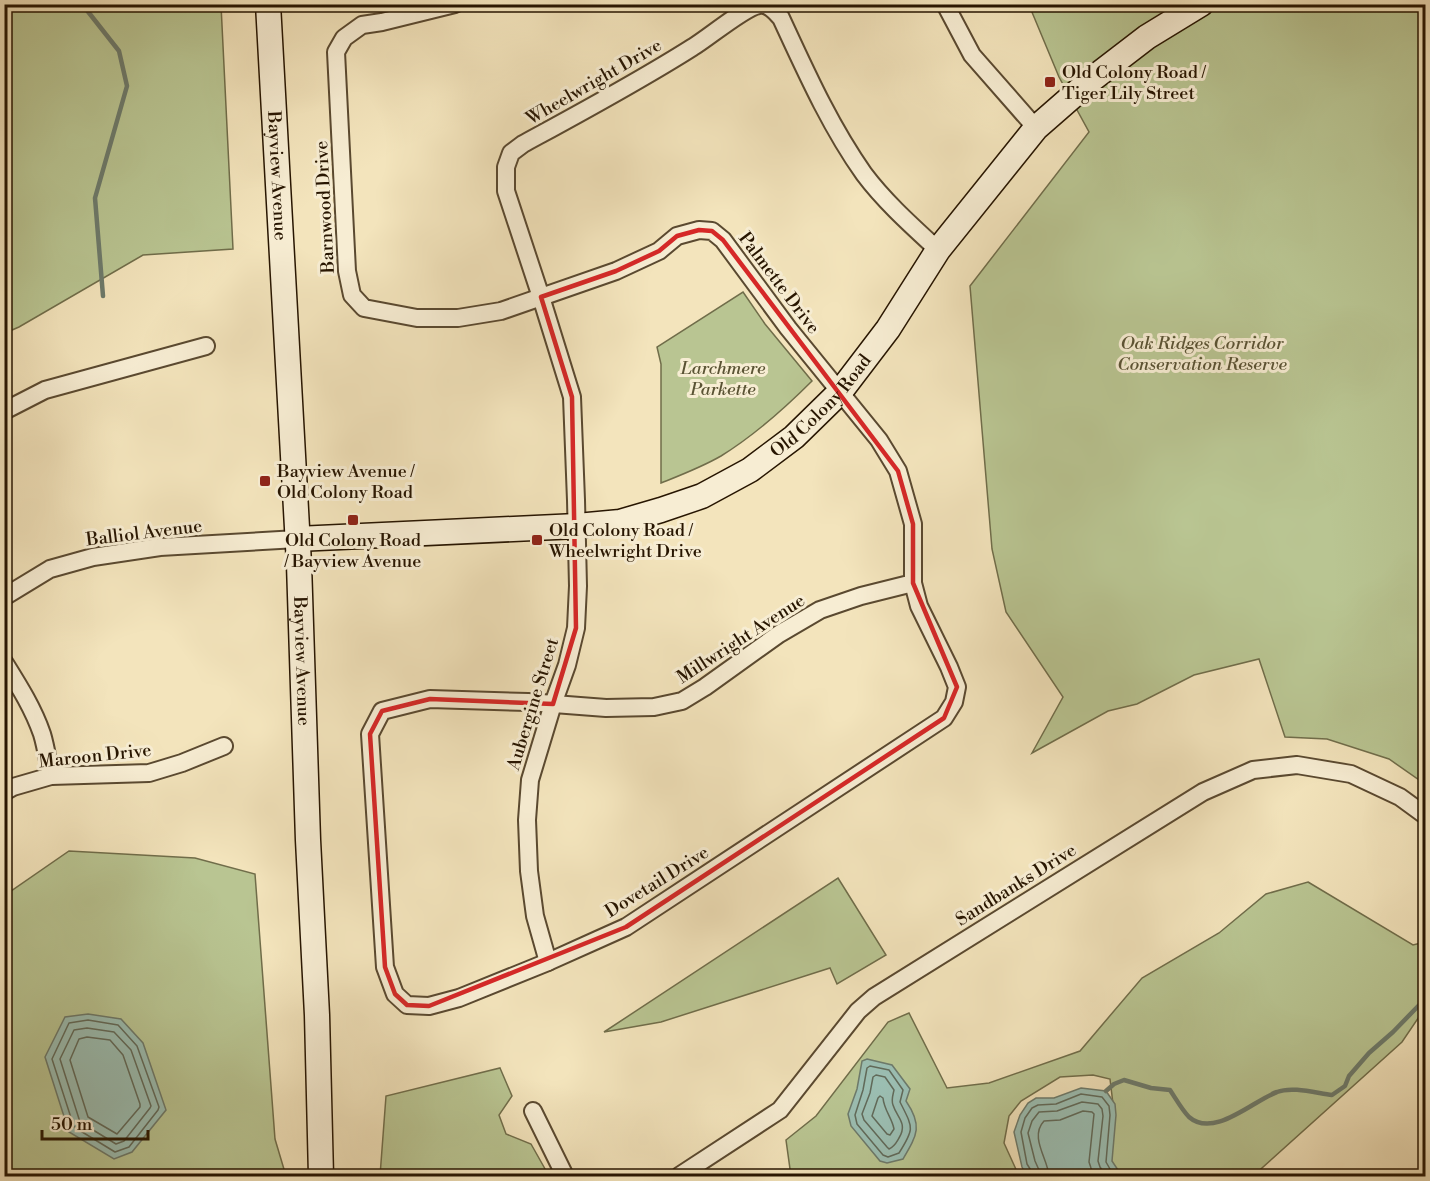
<svg xmlns="http://www.w3.org/2000/svg" width="1430" height="1181" viewBox="0 0 1430 1181" font-family="'Libre Bodoni',serif">
<rect width="100%" height="100%" fill="#f3e4bc"/>
<filter id="stains"><feTurbulence type="fractalNoise" baseFrequency=".00333" numOctaves="4"/><feColorMatrix values="0 0 0 0 .2 0 0 0 0 .09 0 0 0 0 .02 0 0 0 .5 -.17"/></filter>
<radialGradient id="worn" r=".72"><stop offset=".6" stop-color="#630" stop-opacity="0"/><stop offset="1" stop-color="#630" stop-opacity=".3"/></radialGradient>
<g fill="#b9c592" stroke="#706d4a" stroke-width="1.5">
<polygon points="5,4 221,5 233,249 143,255 19,327 5,333"/>
<polygon points="1029,5 1425,5 1425,784 1389,759 1327,739 1285,737 1259,659 1194,675 1137,704 1108,711 1032,753 1063,697 1006,612 992,549 970,286 1089,132 1059,77"/>
<path d="M743 292 765 324 812 381C784 409 755 435 721 456 702 467 681 475 661 483V364L657 347Z"/>
<polygon points="69,851 195,858 255,874 275,1139 286,1176 5,1176 4,896"/>
<polygon points="838,878 886,955 837,984 830,968 661,1022 604,1032"/>
<polygon points="1308,882 1413,945 1425,942 1425,1008 1402,1042 1253,1176 1111,1176 1113,1104 1110,1079 1093,1075 1060,1077 1021,1101 1009,1116 1004,1143 1019,1176 791,1176 786,1140 816,1116 888,1022 909,1013 947,1088 989,1083 1080,1051 1142,978 1219,933 1266,894"/>
<polygon points="500,1068 512,1096 499,1115 506,1134 531,1144 549,1176 380,1176 386,1096"/>
</g>
<g fill="#9bbeb2" stroke="#6d7a6b" stroke-width="1.5">
<polygon points="88,1014 121,1019 143,1043 166,1110 132,1152 114,1159 69,1132 45,1057 65,1017"/>
<path d="M867 1059 892 1065 910 1089 906 1101C923 1126 917 1135 903 1159L887 1163 880 1161 851 1126 848 1114 857 1089 862 1061Z"/>
<polygon points="1081,1088 1106,1091 1115,1104 1116,1115 1112,1161 1122,1176 1027,1176 1022,1167 1014,1132 1020,1115 1028,1103 1036,1098 1054,1098"/>
</g>
<g fill="none" stroke-linecap="round" stroke-linejoin="round">
<g stroke="#616a5a" stroke-width="1.5">
<polygon points="88,1020 118,1025 137,1046 159,1107 158,1110 129,1147 115,1152 74,1127 52,1059 69,1023"/>
<polygon points="87,1028 114,1032 131,1050 151,1106 150,1108 124,1141 116,1144 80,1122 60,1059 74,1030"/>
<polygon points="87,1037 110,1040 123,1055 140,1104 140,1107 117,1134 88,1117 70,1060 79,1039"/>
<path d="M870 1066 889 1070 903 1090 900 1102C913 1128 915 1128 899 1153L888 1157 883 1155 857 1124 855 1115 863 1090 867 1068Z"/>
<path d="M876 1075 885 1077 894 1090C893 1095 891 1100 893 1105 897 1118 908 1123 899 1138 896 1143 895 1146 889 1149L887 1147 864 1120 862 1114 870 1093 873 1077Z"/>
<path d="M880 1096 883 1098C884 1110 892 1118 894 1129L890 1135 887 1134 872 1116 878 1098Z"/>
<polyline points="1032,1176 1032,1172 1027,1164 1021,1132 1025,1118 1032,1108 1038,1105 1056,1104 1081,1094 1102,1097 1109,1106 1110,1115 1106,1162 1114,1176"/>
<polyline points="1040,1176 1039,1170 1035,1161 1028,1133 1032,1121 1039,1112 1057,1111 1082,1102 1098,1104 1102,1109 1103,1116 1098,1161 1100,1167 1106,1176"/>
<path d="M1049 1176C1048 1159 1029 1137 1044 1121L1060 1120 1083 1111 1092 1112 1094 1114 1089 1162 1091 1168 1095 1176"/>
</g>
<g stroke="#6d7a6b" stroke-width="4.5">
<polyline points="82,4 119,51 127,86 95,198 103,296"/>
<path d="M1106 1091 1114 1084 1124 1080 1151 1088 1170 1090C1176 1099 1182 1110 1189 1117 1214 1139 1254 1100 1277 1092 1292 1086 1316 1093 1332 1095L1345 1086 1349 1076 1369 1053 1393 1032 1426 998"/>
</g>
<defs>
<g id="street">
<polyline points="455,4 382,22 362,25 344,38 336,52 347,271 352,295 364,308 417,318 458,318 501,311 616,271 659,251 677,236 699,230 712,231 723,240 788,328 879,440 898,471 913,524 913,583 919,606 949,667 957,687 954,702 944,718 626,927 597,940 548,962 459,998 429,1006 407,1005 395,994 385,967 370,734 382,711 430,699 528,702 606,708 654,707 682,701 705,687 779,634 820,610 861,596 913,583"/>
<polyline points="945,4 972,55 1036,128"/>
<polyline points="4,411 45,390 206,346"/>
<polyline points="4,597 50,569 93,557 160,547 297,539"/>
<path d="M4 662C19 686 33 708 42 734 46 747 48 762 51 776"/>
<polyline points="4,792 13,787 51,776 149,773 182,763 224,746"/>
<path d="M548 962 535 916 529 871 527 820 530 780 553 704 567 665 576 628 578 586 576 500 572 397 541 297 506 191V167L511 153 523 144C580 113 638 82 693 47 708 38 745 7 759 5 769 3 775 12 781 18 806 72 830 126 864 174 885 202 912 226 938 250"/>
<polyline points="533,1111 565,1176"/>
<polyline points="679,1176 780,1110 858,1011 874,997 1203,792 1253,770 1297,765 1351,774 1400,797 1426,816"/>
</g>
<g id="secondary">
<path id="s1" d="M268 4 299 564 308 840 317 1015 321 1176"/>
<path id="s2" d="M297 539 577 526 620 522 661 510 702 496 750 470 794 437 840 392 888 329 938 250 1036 128 1091 80 1147 37 1201 4"/>
</g>
</defs>
<use href="#street" stroke="#5a4930" stroke-width="20"/>
<use href="#secondary" stroke="#271501" stroke-width="27"/>
<use href="#street" stroke="#f7edd3" stroke-width="16"/>
<use href="#secondary" stroke="#f7edd3" stroke-width="24"/>
</g>
<path fill="none" stroke="#d62828" stroke-width="4.5" stroke-linejoin="round" d="M699 230 712 231 723 240 898 471 913 524V583L957 687 944 718 626 927 429 1006 407 1005 395 994 385 967 370 734 382 711 430 699 553 704 576 628 572 397 541 297 616 271 659 251 677 236Z"/>
<g fill="#8f2418" stroke="#f7edd3" stroke-width="2">
<rect x="1044" y="76" width="12" height="12" rx="3"/>
<rect x="259" y="475" width="12" height="12" rx="3"/>
<rect x="347" y="514" width="12" height="12" rx="3"/>
<rect x="531" y="534" width="12" height="12" rx="3"/>
</g>
<g text-anchor="middle" dominant-baseline="central" stroke-width="6" stroke-linejoin="round" paint-order="stroke">
<g font-size="18" fill="#271501" stroke="#f7edd3" text-anchor="start">
<text x="1062" y="72">Old Colony Road /<tspan x="1062" dy="21">Tiger Lily Street</tspan></text>
<text x="277" y="471">Bayview Avenue /<tspan x="277" dy="21">Old Colony Road</tspan></text>
<text x="549" y="530">Old Colony Road /<tspan x="549" dy="21">Wheelwright Drive</tspan></text>
<text x="353" y="540" text-anchor="middle">Old Colony Road<tspan x="353" dy="21">/ Bayview Avenue</tspan></text>
</g>
<g font-size="18" fill="#271501" stroke="#f7edd3">
<text transform="translate(594 82) rotate(-30)">Wheelwright Drive</text>
<text stroke="none"><textPath href="#s1" startOffset="172">Bayview Avenue</textPath></text>
<text transform="translate(325 207) rotate(-93)">Barnwood Drive</text>
<text transform="translate(779 283) rotate(53)">Palmette Drive</text>
<text stroke="none"><textPath href="#s2" startOffset="560">Old Colony Road</textPath></text>
<text transform="translate(144 533) rotate(-7)">Balliol Avenue</text>
<text transform="translate(741 639) rotate(-33)">Millwright Avenue</text>
<text stroke="none"><textPath href="#s1" startOffset="658">Bayview Avenue</textPath></text>
<text transform="translate(533 704) rotate(-73)">Aubergine Street</text>
<text transform="translate(95 756) rotate(-6)">Maroon Drive</text>
<text transform="translate(657 882) rotate(-32)">Dovetail Drive</text>
<text transform="translate(1016 885) rotate(-32)">Sandbanks Drive</text>
</g>
<g font-size="18" font-style="italic" fill="#5a5334" stroke="#f7edd3">
<text x="1202" y="343">Oak Ridges Corridor<tspan x="1202" dy="21">Conservation Reserve</tspan></text>
<text x="723" y="368">Larchmere<tspan x="723" dy="21">Parkette</tspan></text>
</g>
</g>
<rect width="1430" height="1181" fill="none" stroke="#f3e4bc" stroke-width="24"/>
<rect x="6" y="6" width="1418" height="1169" fill="none" stroke="#271501" stroke-width="3"/>
<rect x="12" y="12" width="1406" height="1157" fill="none" stroke="#271501" stroke-width="1.5"/>
<path d="M42 1130v9h106v-9" fill="none" stroke="#271501" stroke-width="3"/>
<text x="51" y="1130" font-size="18" fill="#271501" stroke="#f7edd3" stroke-width="4.5" paint-order="stroke">50 m</text>
<rect width="100%" height="100%" filter="url(#stains)"/>
<rect width="100%" height="100%" fill="url(#worn)"/>
</svg>
